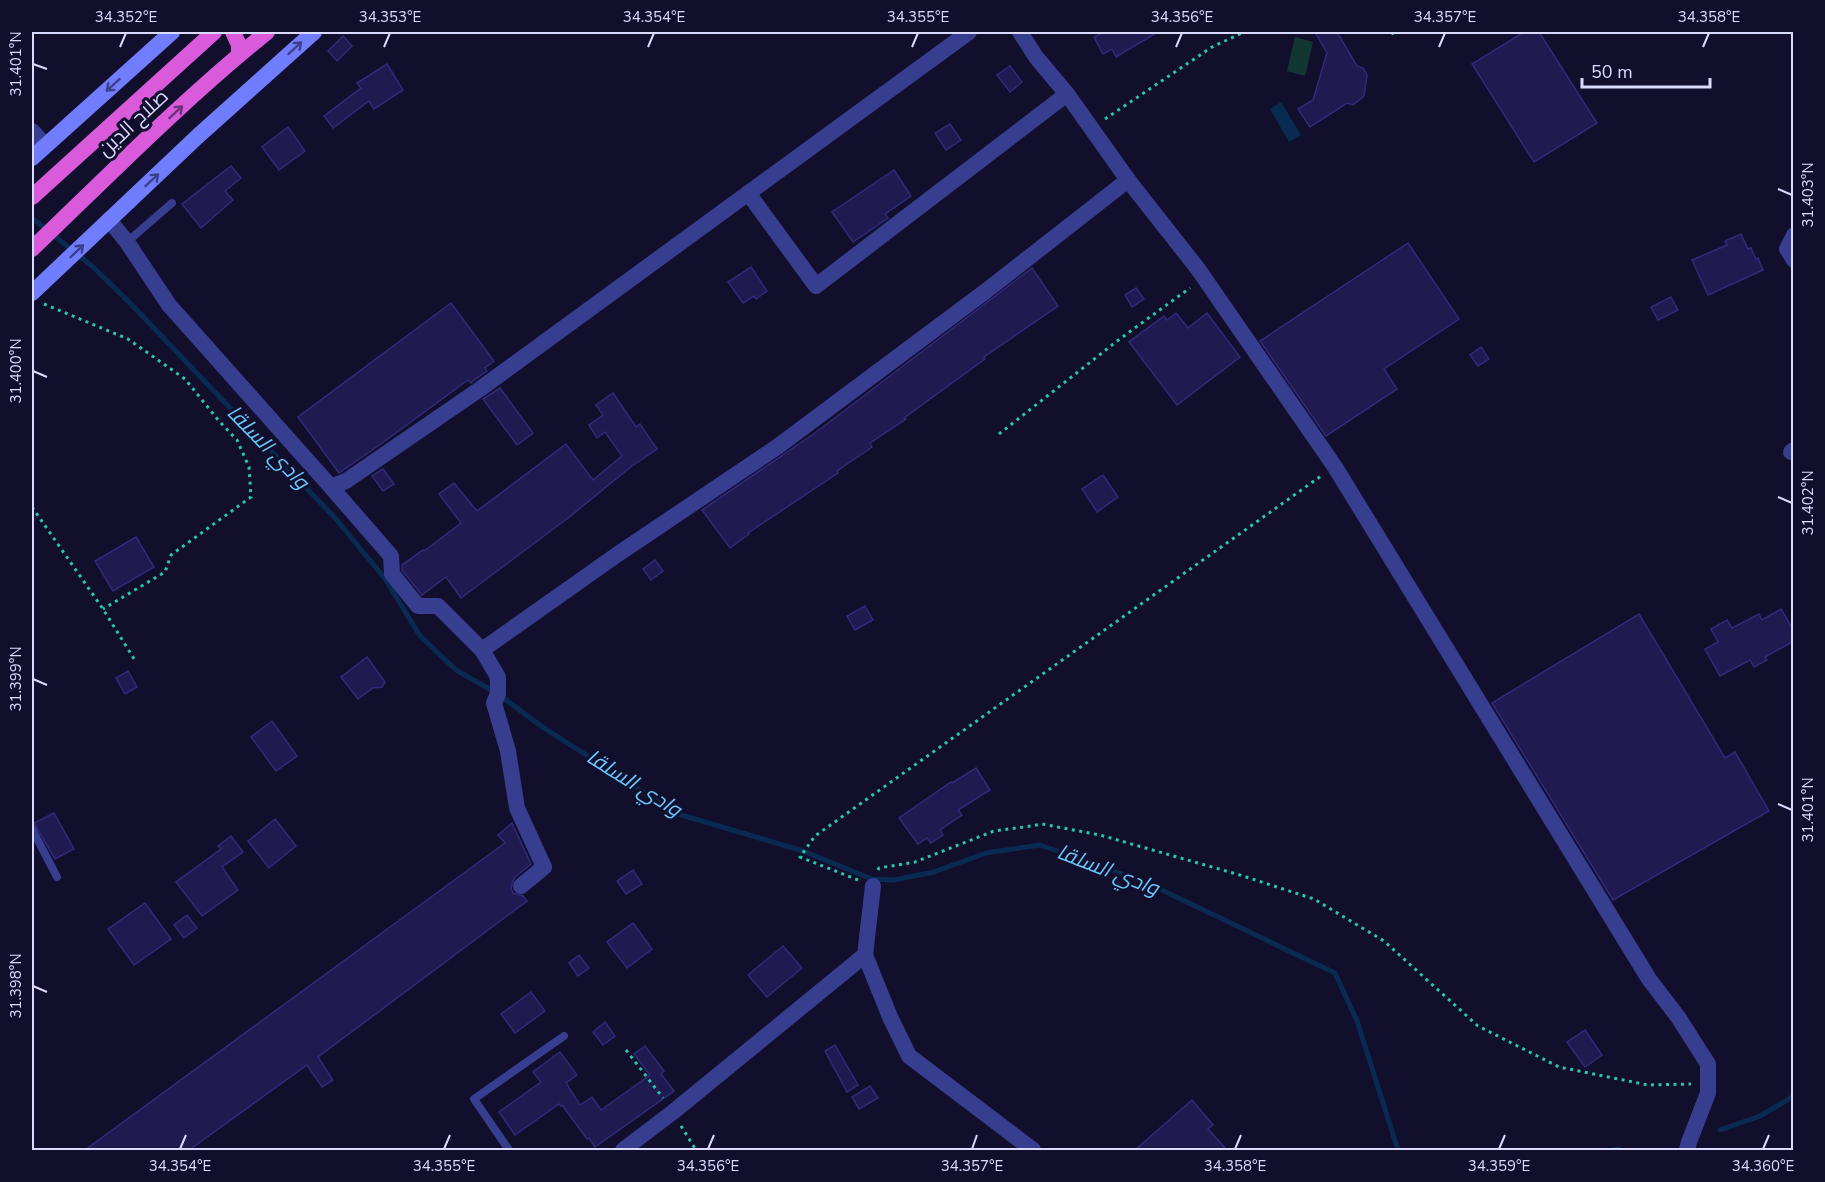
<svg xmlns="http://www.w3.org/2000/svg" width="1825" height="1182" viewBox="0 0 1825 1182" font-family="'Nunito Sans',Cairo,sans-serif">
<rect width="100%" height="100%" fill="#110f2c"/>
<polygon fill="#123732" points="1295,37 1313,42 1305,76 1287,71"/>
<polygon fill="#092b52" points="1281,102 1301,135 1289,142 1270,109"/>
<g fill="none" stroke-linecap="round" stroke-linejoin="round">
<g stroke="#092b52" stroke-width="5">
<polyline points="32,218 92,266 130,303 336,519 386,580 420,636 456,670 498,694 541,726 678,814 803,851 872,879 894,880 934,872 986,853 1040,845 1145,882 1335,973 1357,1021 1398,1150"/>
<polyline points="1720,1130 1760,1116 1794,1096"/>
<polyline points="1613,1150 1619,1149"/>
</g>
</g>
<g fill="#1f1a4f" stroke="#312a7d" stroke-width="1.5">
<polygon points="1104,32 1158,32 1116,57 1112,49 1103,54 1094,37"/>
<polygon points="1315,32 1337,32 1357,66 1363,68 1367,75 1364,96 1353,105 1347,103 1310,127 1298,109 1313,100 1327,53"/>
<polygon points="1524,32 1539,32 1597,123 1534,162 1472,64"/>
<polygon points="343,36 352,46 337,61 328,51"/>
<polygon points="387,64 403,90 374,109 369,101 333,128 324,116 361,88 357,83"/>
<polygon points="1010,66 1022,82 1010,92 997,75"/>
<polygon points="950,124 961,140 946,150 935,133"/>
<polygon points="288,127 305,151 279,170 262,147"/>
<polygon points="231,166 241,178 225,191 233,200 201,228 182,204"/>
<polygon points="894,170 911,196 885,214 888,218 853,242 832,212"/>
<polygon points="1741,234 1748,249 1751,248 1756,259 1758,258 1763,270 1708,295 1692,260 1727,245 1725,241"/>
<polygon points="1408,243 1459,319 1384,369 1397,389 1326,436 1260,341"/>
<polygon points="751,267 767,291 756,299 754,296 743,303 728,282"/>
<polygon points="1032,268 1058,306 984,357 985,359 904,418 906,419 870,443 872,447 837,471 838,473 748,533 749,534 730,548 702,510 815,433"/>
<polygon points="1136,288 1144,299 1132,307 1125,295"/>
<polygon points="1671,297 1678,310 1658,320 1651,307"/>
<polygon points="451,303 494,361 485,368 487,371 474,380 471,383 468,380 385,441 339,473 298,417"/>
<polygon points="1176,313 1188,328 1207,313 1240,357 1177,405 1129,342 1164,316 1167,320"/>
<polygon points="1481,347 1489,359 1478,366 1470,355"/>
<polygon points="500,388 533,433 517,445 483,399"/>
<polygon points="613,393 636,427 640,424 657,449 632,466 568,518 461,598 446,577 422,595 402,570 402,565 423,550 424,551 461,523 439,494 454,483 477,511 566,444 593,480 622,456 605,432 597,438 589,425 603,415 596,405"/>
<polygon points="383,469 394,484 383,491 372,476"/>
<polygon points="1103,475 1118,497 1097,512 1082,489"/>
<polygon points="136,537 154,567 113,591 95,561"/>
<polygon points="655,560 663,571 651,580 643,569"/>
<polygon points="865,606 873,620 855,630 847,616"/>
<polygon points="1781,609 1794,631 1794,641 1765,657 1767,660 1754,667 1750,660 1720,676 1705,649 1718,642 1711,629 1727,620 1732,628 1759,614 1762,620"/>
<polygon points="1639,614 1725,758 1735,752 1769,811 1613,900 1492,703"/>
<polygon points="367,657 385,682 382,687 373,688 358,699 341,677"/>
<polygon points="128,671 137,687 125,694 116,678"/>
<polygon points="272,721 297,756 276,771 251,737"/>
<polygon points="976,768 990,790 958,810 962,815 940,830 943,835 931,843 927,838 918,844 899,818 951,782 952,783"/>
<polygon points="54,813 74,849 55,859 34,823"/>
<polygon points="275,819 296,846 269,868 248,841"/>
<polygon points="512,823 531,864 514,878 511,888 513,893 523,896 527,901 318,1057 333,1080 322,1087 307,1065 189,1150 85,1150 505,843 498,835"/>
<polygon points="231,836 243,852 222,867 238,890 202,916 176,882 221,849 218,846"/>
<polygon points="633,870 642,884 626,894 617,881"/>
<polygon points="145,903 171,939 134,965 108,929"/>
<polygon points="187,915 197,928 184,938 174,925"/>
<polygon points="633,923 652,949 627,968 607,942"/>
<polygon points="783,946 802,968 767,997 748,975"/>
<polygon points="579,955 589,968 578,976 569,963"/>
<polygon points="531,992 545,1011 515,1033 501,1014"/>
<polygon points="605,1022 615,1036 603,1045 593,1032"/>
<polygon points="1585,1030 1602,1055 1585,1067 1567,1042"/>
<polygon points="835,1045 858,1085 847,1092 825,1051"/>
<polygon points="645,1046 664,1071 661,1074 674,1091 595,1147 589,1138 587,1139 562,1105 561,1106 559,1104 515,1135 499,1112 541,1082 533,1072 560,1052 577,1075 566,1083 580,1105 592,1097 601,1110 650,1075 634,1054"/>
<polygon points="870,1086 878,1098 859,1109 852,1097"/>
<polygon points="1192,1100 1213,1125 1208,1129 1227,1150 1135,1150"/>
</g>
<g fill="none" stroke-linecap="round" stroke-linejoin="round">
<g stroke="#27c7ac" stroke-width="3" stroke-dasharray="3 4.5" stroke-linecap="butt">
<polyline points="1392,32 1395,38"/>
<polyline points="1105,119 1212,47 1244,32"/>
<polyline points="44,304 128,339 185,379 219,421 237,440 249,467 251,497 171,555 165,572 103,609"/>
<polyline points="999,434 1121,338 1190,288"/>
<polyline points="32,507 103,609 136,662"/>
<polyline points="878,870 879,868 915,862 994,831 1024,827 1042,824 1100,835 1240,875 1314,899 1384,941 1478,1026 1559,1067 1648,1085 1691,1084"/>
<polyline points="858,880 800,857 815,836 1321,476"/>
<polyline points="626,1050 663,1098"/>
<polyline points="681,1126 696,1150"/>
</g>
<g stroke="#373d8f" stroke-width="8">
<polyline points="127,242 172,203"/>
<polyline points="32,829 57,877"/>
<polyline points="509,1150 474,1099 564,1036"/>
</g>
<g stroke="#373d8f" stroke-width="16">
<polyline points="1020,32 1036,57 1067,94 1128,180 1198,269 1335,467 1649,979 1678,1017 1708,1064 1708,1093 1689,1142 1687,1150"/>
<polyline points="32,131 45,145"/>
<polyline points="748,193 816,286 1067,94"/>
<polyline points="109,220 127,242 169,305 331,487 346,481 480,389 969,32"/>
<polyline points="1794,235 1787,249 1794,260"/>
<polyline points="1791,452 1794,450"/>
<polyline points="331,487 391,556 392,574 418,606 438,606 482,650 498,677 498,694 494,703 508,751 517,808 544,867 521,886"/>
<polyline points="482,650 618,554 777,447 986,291 1128,180"/>
<polyline points="865,955 890,1017 909,1056 1033,1150"/>
<polyline points="623,1150 673,1112 865,955 873,886"/>
</g>
<g stroke="#717dff" stroke-width="16">
<polyline points="32,158 172,32"/>
<polyline points="32,293 198,136 314,32"/>
</g>
<g stroke="#d95bdc" stroke-width="16">
<polyline points="233,32 239,45 239,54"/>
<polyline points="32,197 214,32"/>
<path d="M32 249C109 175 184 99 267 32"/>
</g>
</g>
<defs><path id="oneway-shaft" d="M-6 0H5M1.5-3L5.5 0L1.5 3" fill="none" stroke-width="1.6" stroke-linecap="round" stroke-linejoin="round" transform="scale(1.5)"/></defs>
<g stroke="#3c408b">
<use href="#oneway-shaft" transform="translate(295 48) rotate(-42)"/>
<use href="#oneway-shaft" transform="translate(113 85) rotate(138)"/>
<use href="#oneway-shaft" transform="translate(152 180) rotate(-43)"/>
<use href="#oneway-shaft" transform="translate(77 251) rotate(-44)"/>
</g>
<use stroke="#6b317b" href="#oneway-shaft" transform="translate(176 112) rotate(-43)"/>
<path fill="none" stroke="#dbdaff" stroke-width="2" d="M120 47 126 33M384 47 390 33M648 47 654 33M912 47 918 33M1176 47 1182 33M1439 47 1445 33M1703 47 1709 33M33 64 47 69M1778 189 1792 195M33 371 47 377M1778 497 1792 503M33 679 47 685M1778 804 1792 810M33 986 47 992M180 1149 186 1135M444 1149 450 1135M708 1149 714 1135M972 1149 977 1135M1235 1149 1241 1135M1499 1149 1505 1135M1763 1149 1769 1135"/>
<g text-anchor="middle" dominant-baseline="central" stroke-width="6" stroke-linejoin="round" paint-order="stroke">
<g font-size="20" fill="#dbdaff" stroke="#110f2c">
<text transform="translate(133 123) rotate(-43)">صلاح الدين</text>
</g>
<g font-size="21" font-style="italic" fill="#68c9ff" stroke="#110f2c">
<text transform="translate(268 447) rotate(46)">وادي السلقا</text>
<text transform="translate(634 783) rotate(32)">وادي السلقا</text>
<text transform="translate(1108 870) rotate(21)">وادي السلقا</text>
</g>
</g>
<rect width="1825" height="1182" fill="none" stroke="#110f2c" stroke-width="66"/>
<path d="M1582 78v9h128v-9" fill="none" stroke="#dbdaff" stroke-width="3"/>
<text x="1591" y="78" font-size="18" fill="#dbdaff" stroke="#110f2c" stroke-width="4.5" paint-order="stroke">50 m</text>
<rect x="33" y="33" width="1759" height="1116" fill="none" stroke="#dbdaff" stroke-width="2"/>
<g font-size="15" text-anchor="middle" fill="#dbdaff">
<text x="126" y="22">34.352°E</text>
<text x="390" y="22">34.353°E</text>
<text x="654" y="22">34.354°E</text>
<text x="918" y="22">34.355°E</text>
<text x="1182" y="22">34.356°E</text>
<text x="1445" y="22">34.357°E</text>
<text x="1709" y="22">34.358°E</text>
<text transform="translate(16 64) rotate(-90)" y="5">31.401°N</text>
<text transform="translate(1808 195) rotate(-90)" y="5">31.403°N</text>
<text transform="translate(16 371) rotate(-90)" y="5">31.400°N</text>
<text transform="translate(1808 503) rotate(-90)" y="5">31.402°N</text>
<text transform="translate(16 679) rotate(-90)" y="5">31.399°N</text>
<text transform="translate(1808 810) rotate(-90)" y="5">31.401°N</text>
<text transform="translate(16 986) rotate(-90)" y="5">31.398°N</text>
<text x="180" y="1171">34.354°E</text>
<text x="444" y="1171">34.355°E</text>
<text x="708" y="1171">34.356°E</text>
<text x="972" y="1171">34.357°E</text>
<text x="1235" y="1171">34.358°E</text>
<text x="1499" y="1171">34.359°E</text>
<text x="1763" y="1171">34.360°E</text>
</g>
</svg>
